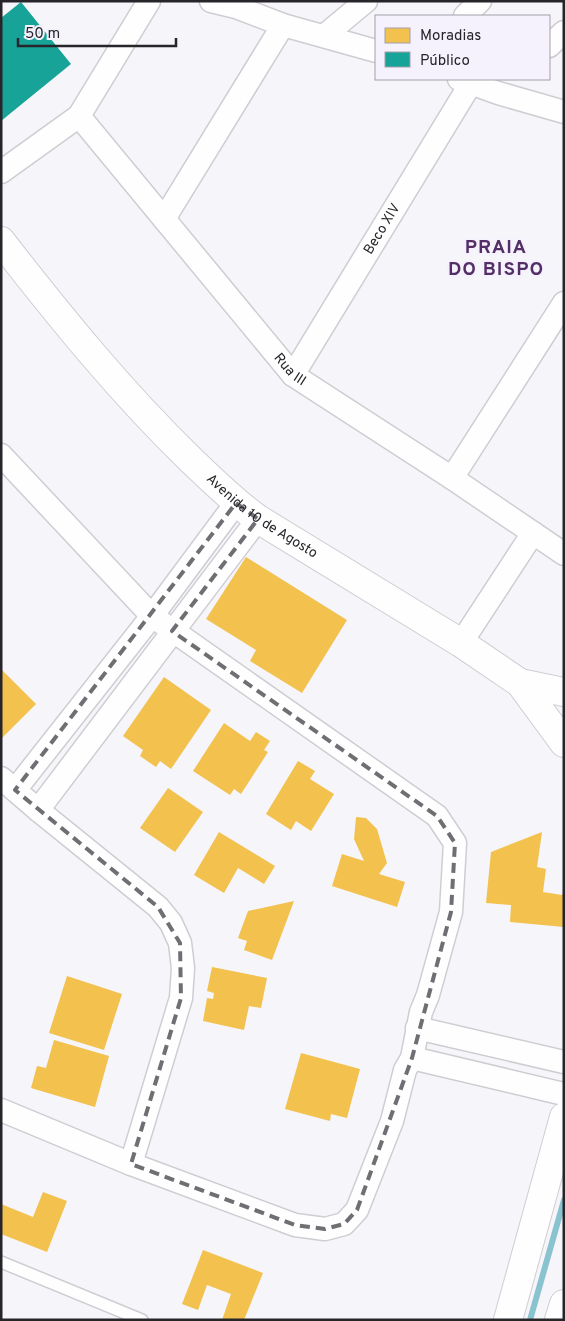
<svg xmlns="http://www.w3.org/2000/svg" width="565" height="1321" viewBox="0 0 565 1321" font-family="Overpass,sans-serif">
<rect width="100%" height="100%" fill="#f6f5fa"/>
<g fill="#f2c14e">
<polygon points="246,557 347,620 302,693 250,661 256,650 206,619"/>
<polygon points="1,669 36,704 1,739"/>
<polygon points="164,677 211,710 171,769 160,761 156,767 140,756 143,750 123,736"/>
<polygon points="224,723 250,741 256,732 270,741 264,750 268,752 241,794 234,789 230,795 193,771"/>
<polygon points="298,761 315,771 310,779 334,794 311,831 296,821 291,830 266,814"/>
<polygon points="168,788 203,812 175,852 140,828"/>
<polygon points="356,817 366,818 377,829 387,863 379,874 405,882 397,907 332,886 342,854 364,861 354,839"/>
<polygon points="219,832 275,866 264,884 238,868 224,893 194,875"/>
<polygon points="542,832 537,867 546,869 543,892 562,895 564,891 564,927 510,922 511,905 486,903 491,852"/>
<polygon points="294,901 272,960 244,950 247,941 238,938 248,911"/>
<polygon points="212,967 267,978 261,1008 249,1006 244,1030 203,1021 207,998 213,999 214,993 207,991"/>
<polygon points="67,976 122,994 104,1050 49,1033"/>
<polygon points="54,1040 109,1056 95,1107 31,1088 37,1066 46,1068"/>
<polygon points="301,1053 360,1069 347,1118 331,1114 330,1121 285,1109"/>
<polygon points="43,1192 67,1201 47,1252 1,1234 1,1204 33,1217"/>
<polygon points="203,1250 263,1273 244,1320 222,1320 231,1294 207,1285 198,1310 182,1304"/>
</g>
<polygon fill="#17a398" points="21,2 71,64 1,121 1,18"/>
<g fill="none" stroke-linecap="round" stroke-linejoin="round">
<polyline stroke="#89c3cf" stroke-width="6" points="530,1320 564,1200"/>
<defs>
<polyline id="lane" points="1,1262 142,1320"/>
<g id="street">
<polyline points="211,1 236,7 283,25 376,51"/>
<polyline points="465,16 480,1"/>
<polyline points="324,36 366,1"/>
<polyline points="549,46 564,32"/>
<polyline points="459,79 498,93 564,112"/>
<path id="s1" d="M79 116 293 375 452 478 564 554"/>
<polyline points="1,172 79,116 149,1"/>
<polyline points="164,219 283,25"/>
<path id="s2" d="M293 375 471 83"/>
<polyline points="1,455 152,616 437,816 455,843 451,912 428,995 421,1012 412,1058 405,1070 392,1121 357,1210 344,1224 325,1229 295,1225 131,1164 1,1110"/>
<polyline points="452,478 564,303"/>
<polyline points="461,643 533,533"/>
<polyline points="1,778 38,810 158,907 171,923 180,943 183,968 181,998 131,1164"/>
<polyline points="15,790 152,616 236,503"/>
<polyline points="38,810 258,519"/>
<polyline points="417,1028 564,1062"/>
<polyline points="412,1058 564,1094"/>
</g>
<g id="secondary">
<path id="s3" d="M1 241C60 317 121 392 190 459 212 480 233 501 258 519L461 643 520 683 564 743"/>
<polyline points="520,683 564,692"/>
<polyline points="508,1320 564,1117"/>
<polyline points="559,1320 564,1304"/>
</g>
</defs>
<use href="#lane" stroke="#cfcdd2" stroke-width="14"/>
<use href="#street" stroke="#cfcdd2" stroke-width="25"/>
<use href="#secondary" stroke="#cfcdd2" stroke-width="30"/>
<use href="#lane" stroke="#fefefe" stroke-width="11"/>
<use href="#street" stroke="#fefefe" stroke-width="22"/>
<use href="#secondary" stroke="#fefefe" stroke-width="28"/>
</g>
<path fill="none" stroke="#6f6e73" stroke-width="4" stroke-dasharray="10 6" stroke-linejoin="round" d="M236 503 258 519 172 631 437 816 455 843 451 912 412 1058 357 1210 344 1224 325 1229 295 1225 131 1164 181 998 180 943 158 907 15 790Z"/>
<g text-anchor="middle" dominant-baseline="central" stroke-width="5" stroke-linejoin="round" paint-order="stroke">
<g font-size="14" fill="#27252a" stroke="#f5f2fd">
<text stroke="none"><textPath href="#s2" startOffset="171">Beco XIV</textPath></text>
<text stroke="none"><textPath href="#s1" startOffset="330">Rua III</textPath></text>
<text stroke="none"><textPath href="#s3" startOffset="381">Avenida 10 de Agosto</textPath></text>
</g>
<g font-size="19" font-weight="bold" letter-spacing="1" fill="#532f66" stroke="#f5f2fd">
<text x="496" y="248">PRAIA<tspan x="496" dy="22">DO BISPO</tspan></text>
</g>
</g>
<rect width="565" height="1321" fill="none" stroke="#27252a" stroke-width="5"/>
<rect x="375" y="15" width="175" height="65" fill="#f5f2fd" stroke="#a3a0a9"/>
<rect x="385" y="28" width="25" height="15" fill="#f2c14e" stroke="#a3a0a9"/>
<text x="420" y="40" font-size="15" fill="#27252a">Moradias</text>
<rect x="385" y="52" width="25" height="15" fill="#17a398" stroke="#a3a0a9"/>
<text x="420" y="65" font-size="15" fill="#27252a">Público</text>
<path d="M18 38v8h158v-8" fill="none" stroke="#27252a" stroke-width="2.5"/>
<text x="25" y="38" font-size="15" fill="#27252a" stroke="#f5f2fd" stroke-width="4" paint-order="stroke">50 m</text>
</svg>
